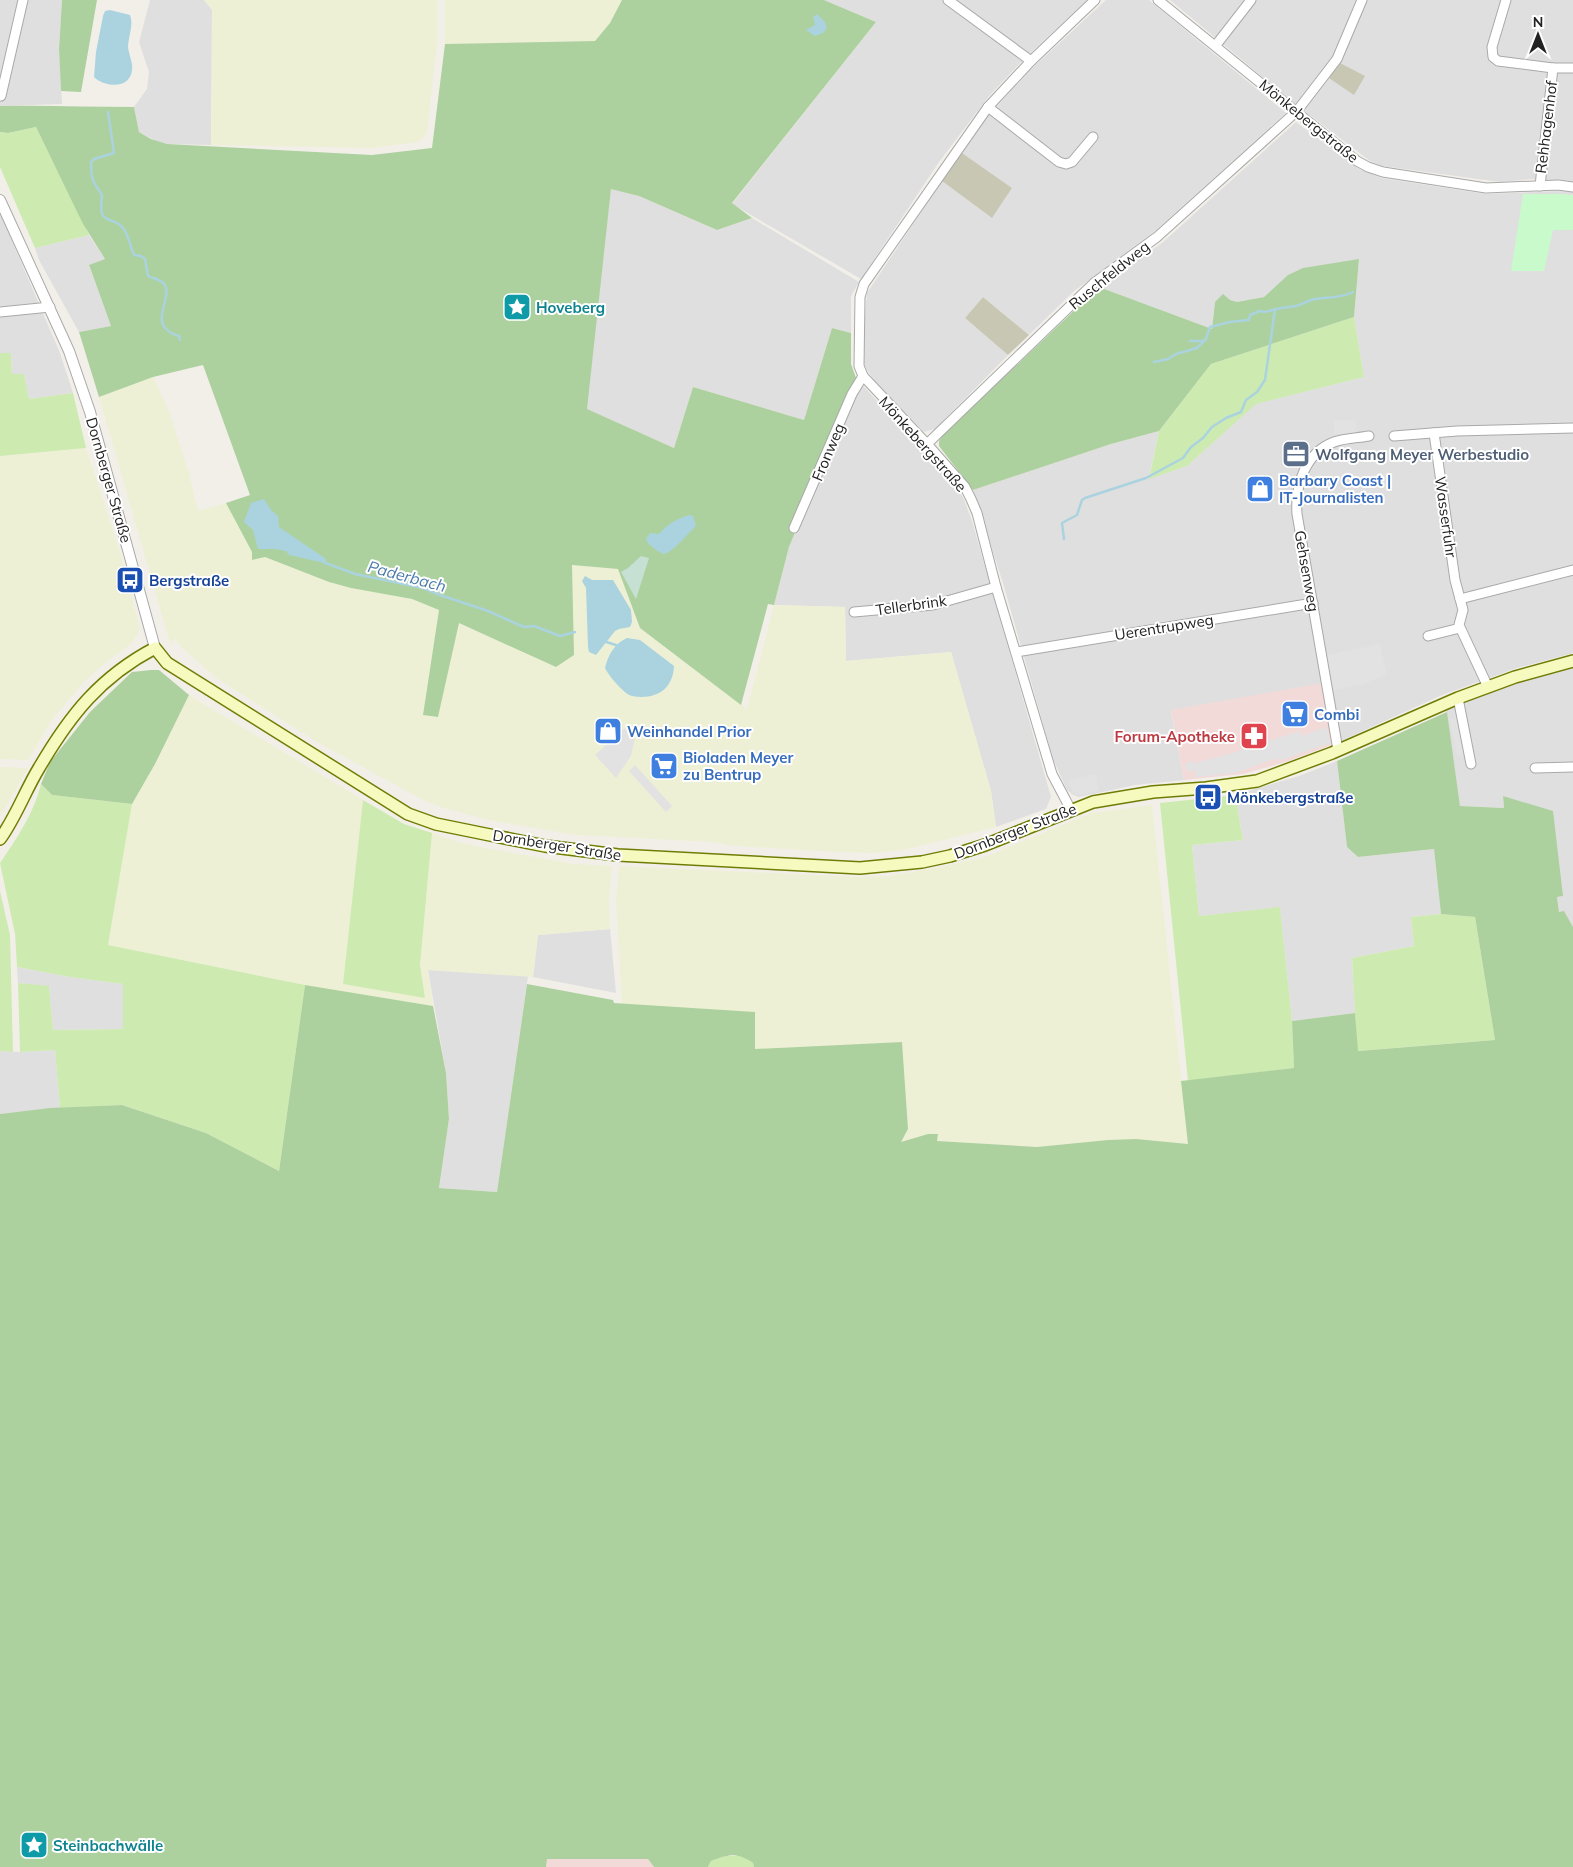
<svg xmlns="http://www.w3.org/2000/svg" width="1573" height="1867" viewBox="0 0 1573 1867" font-family="Mulish,sans-serif">
<rect width="100%" height="100%" fill="#f2efe9"/>
<g fill="#e0dfdf">
<polygon points="0,0 62,0 59,49 62,104 0,106"/>
<polygon points="150,0 204,0 212,10 211,145 167,144 158,142 139,132 134,107 147,89 149,72 139,42"/>
<polygon points="824,0 1087,0 1023,60 989,96 939,162 861,279 732,204 876,22"/>
<polygon points="1106,0 1149,0 1286,113 1155,231 1074,291 1029,335 983,297 965,318 1008,355 935,429 924,432 877,384 865,367 863,357 864,327 867,293 942,181 992,218 1012,188 962,153 988,116 1027,73"/>
<polygon points="1170,0 1573,0 1573,183 1532,179 1501,182 1485,180 1383,166 1370,161 1294,103"/>
<polygon points="1296,122 1359,169 1381,178 1486,194 1558,191 1573,192 1573,653 1517,668 1442,695 1334,744 1171,711 1184,780 1135,785 1079,797 1073,795 1067,790 1053,759 1003,583 973,490 1111,444 1159,431 1149,478 1187,466 1255,404 1364,377 1354,317 1359,259 1272,290 1264,297 1237,302 1230,300 1215,302 1212,329 1099,287 1162,243"/>
<polygon points="611,188 639,196 717,230 752,218 859,282 851,296 851,333 832,328 804,420 693,387 674,448 586,409"/>
<polygon points="0,213 60,353 73,393 29,399 24,374 12,374 11,353 0,353"/>
<polygon points="89,235 105,259 89,266 111,326 79,332 39,260 35,248"/>
<polygon points="856,378 947,477 963,497 972,521 1051,797 1046,809 996,827 991,791 951,652 846,661 845,607 774,605 789,547 795,531 790,531"/>
<polygon points="1573,665 1573,927 1564,912 1559,912 1557,897 1563,896 1503,797 1504,808 1460,806 1446,709 1496,688"/>
<polygon points="1337,761 1347,847 1358,857 1434,849 1441,914 1411,917 1414,946 1352,958 1355,1013 1292,1021 1280,908 1199,916 1192,845 1243,840 1235,795 1299,776"/>
<polygon points="610,929 616,993 533,977 538,935"/>
<polygon points="17,967 70,977 123,984 123,1029 53,1030 49,987 18,983"/>
<polygon points="428,970 528,976 497,1192 439,1188 449,1119 446,1073"/>
<polygon points="55,1050 60,1108 0,1114 0,1051 20,1052"/>
</g>
<g fill="#f2dad9">
<polygon points="1323,683 1334,744 1286,762 1243,774 1184,780 1171,710"/>
<polygon points="546,1859 648,1859 654,1867 546,1867"/>
</g>
<g fill="#c7c7b4">
<polygon points="1338,62 1365,76 1354,95 1329,78"/>
<polygon points="962,153 1012,188 992,218 942,181"/>
<polygon points="983,297 1029,335 1008,355 965,318"/>
</g>
<g fill="#eef0d5">
<polygon points="204,0 437,0 437,43 427,132 423,138 418,142 373,148 211,145 212,10"/>
<polygon points="445,0 622,0 610,23 595,41 445,44"/>
<polygon points="153,377 169,411 189,473 198,511 226,503 228,505 253,552 255,560 265,557 329,582 351,588 412,599 439,610 423,714 438,717 459,623 556,667 572,565 618,569 640,628 747,709 774,605 845,607 846,661 951,652 991,791 996,827 904,850 871,853 836,852 736,846 713,842 576,835 488,820 444,808 425,801 317,742 218,679 182,648 175,639 171,644 170,643 99,397"/>
<polygon points="86,448 121,555 140,629 132,643 100,667 83,683 53,718 28,760 0,759 0,456"/>
<polygon points="189,695 363,800 343,984 425,997 420,965 432,833 455,841 480,847 574,864 612,866 609,900 610,929 538,935 533,977 428,970 433,1006 305,985 108,945 132,804 155,764"/>
<polygon points="0,767 28,768 0,817"/>
<polygon points="1152,805 1188,1144 1136,1139 1108,1140 1037,1147 937,1141 938,1134 928,1134 901,1142 902,1042 755,1049 755,1012 622,1004 616,900 619,866 858,877 889,876 940,867 985,857 1091,813"/>
</g>
<g fill="#cdebb0">
<polygon points="36,127 89,235 35,248 0,167 0,132 8,133"/>
<polygon points="1354,317 1364,377 1256,404 1187,466 1149,479 1159,431 1211,364"/>
<polygon points="0,353 11,353 12,374 24,374 29,399 73,393 86,448 0,456"/>
<path d="M41 784 52 795 132 804 108 945 305 985 279 1171 206 1133 122 1105 60 1108 55 1050 20 1052 18 983 49 986 53 1030 123 1029V984L70 977 17 967 15 934 0 863C17 838 34 813 41 784Z"/>
<polygon points="1235,795 1243,840 1192,845 1199,916 1280,907 1292,1021 1294,1068 1188,1081 1160,803"/>
<polygon points="363,800 404,824 432,833 420,965 425,998 343,984"/>
<polygon points="0,891 10,935 13,1052 0,1051"/>
<polygon points="1441,914 1475,917 1495,1040 1357,1051 1352,958 1414,946 1411,917"/>
<polygon points="725,1856 742,1856 753,1863 754,1867 708,1867 711,1861"/>
</g>
<g fill="#add19e">
<polygon points="62,0 97,0 81,92 61,91 59,49"/>
<path d="M622 0H824L876 22 732 203 752 218 717 230 639 196 611 189 587 409 674 448 693 387 804 420 832 328 851 333V364L856 378 790 530H796L789 547 774 605 768 604 741 705 640 628 618 569 572 565 574 655 556 667 459 623 438 717 423 715 439 610 412 599 351 588 329 582 265 557 252 560V552L226 503 250 495 203 365 153 377 99 397 79 332 111 326 89 265 105 259 83 224 36 127 8 133 0 132V106C45 105 89 107 134 107L139 132 151 139 167 144 372 155 432 148 445 44 595 41 610 23Z"/>
<polygon points="1359,259 1354,317 1211,364 1159,431 1111,444 973,490 939,446 939,441 943,435 1099,287 1212,329 1215,302 1223,294 1230,300 1237,302 1264,297 1288,275 1303,268"/>
<polygon points="151,670 159,670 189,695 155,764 132,804 52,795 41,784 50,762 90,712 132,672"/>
<path d="M1447 712 1460 806 1504 808 1503 796 1553 811 1563 896 1557 897 1559 912 1564 911 1573 927V1867H754L753 1863C737 1852 729 1854 711 1861L708 1867H654L648 1859H547L546 1867H0V1114L50 1108 122 1105 206 1133 279 1171 305 985 433 1006 446 1073 449 1119 439 1188 497 1192 527 984 613 1000 614 1003 755 1012V1049L902 1042 908 1129 901 1142 928 1134H938L937 1141 1037 1147 1108 1140 1136 1139 1188 1144 1181 1081 1294 1068 1292 1021 1355 1013 1358 1051 1495 1040 1475 917 1441 914 1434 849 1358 857 1347 847 1337 761Z"/>
</g>
<polygon fill="#c6e0d4" points="641,556 649,558 636,599 621,572 628,568"/>
<polygon fill="#c8facc" points="1523,194 1560,194 1573,195 1573,230 1553,230 1544,271 1511,271"/>
<g fill="#e2e2e2">
<rect x="1334" y="420" width="22" height="14"/>
<polygon points="1380,644 1387,674 1361,685 1334,690 1327,655"/>
<polygon points="1459,717 1466,754 1457,756 1450,719"/>
<polygon points="1326,727 1331,743 1278,761 1277,758 1235,773 1196,777 1195,770 1187,771 1185,764 1194,761 1195,763 1240,751 1240,750 1300,731 1302,736"/>
<polygon points="625,728 635,738 631,756 616,778 595,755"/>
<polygon points="635,765 672,806 666,812 629,771"/>
<polygon points="1096,774 1099,791 1080,795 1073,793 1068,780"/>
</g>
<g fill="#aad3df">
<path d="M110 10 130 15C134 25 128 37 128 47 129 55 133 63 132 70 130 90 104 87 94 77L96 52 103 16 105 11Z"/>
<polygon points="817,14 825,22 827,28 823,33 815,36 806,30 815,25 813,17"/>
<polygon points="264,499 271,510 278,516 279,527 326,559 325,563 289,555 286,551 276,549 258,549 253,530 244,522 251,503"/>
<path d="M689 515 693 516 696 526C689 532 672 554 663 554 661 553 658 551 656 550 651 546 648 544 646 539L650 533 659 534C667 524 677 519 689 515Z"/>
<polygon points="585,576 592,580 613,580 631,610 632,622 630,627 619,629 615,631 596,655 589,652 588,647 586,588 582,581"/>
<path d="M627 638 640 640 674 666C673 691 654 700 632 696 625 695 608 675 605 668 608 655 615 643 627 638Z"/>
</g>
<g fill="none" stroke-linecap="round" stroke-linejoin="round">
<g stroke="#aad3df" stroke-width="2.5">
<path d="M108 112 114 153 94 159 91 162C92 182 91 178 102 195 98 229 110 213 123 228 129 236 130 246 134 255L141 256 145 259 148 276C154 279 161 279 165 285 173 300 145 326 179 336L180 340"/>
<polyline points="1190,341 1203,341"/>
<path d="M1154 362 1168 359 1176 354 1197 348 1206 339 1210 327 1230 322 1249 320 1250 315 1260 311 1265 312C1275 309 1286 307 1296 306 1303 304 1309 300 1315 299 1328 297 1341 298 1353 292"/>
<polyline points="1064,539 1062,523 1077,515 1082,500 1085,498 1146,478 1183,458 1191,447 1203,438 1212,427 1226,418 1241,412 1246,400 1257,392 1265,380 1275,309"/>
<polyline points="323,562 355,574 423,588 440,595 488,611 524,627 534,626 560,636 575,632"/>
<polyline points="603,641 616,645"/>
</g>
<defs>
<g id="minor">
<polyline points="948,0 1031,61"/>
<polyline points="1158,0 1357,161 1368,167 1383,172 1486,188 1558,185 1573,187"/>
<polyline points="1506,0 1492,47 1493,57 1498,61 1553,68 1573,68"/>
<polyline points="1216,45 1251,0"/>
<polyline points="1,96 23,0"/>
<polyline points="988,107 1059,162 1066,164 1072,162 1093,137"/>
<polyline points="1540,186 1553,68"/>
<polyline points="0,312 50,307"/>
<polyline points="1434,433 1455,580 1463,610 1459,625 1488,687"/>
<polyline points="1394,436 1457,431 1573,428"/>
<polyline points="927,444 1094,283 1157,237 1297,111 1337,59 1362,0"/>
<polyline points="794,528 852,394 863,376"/>
<polyline points="1460,599 1573,570"/>
<polyline points="854,612 933,605 996,587"/>
<polyline points="1428,636 1460,628"/>
<polyline points="1016,652 1313,603"/>
<polyline points="1458,698 1471,764"/>
<path d="M1338 750 1297 514C1295 485 1305 453 1334 442 1345 438 1358 438 1369 436"/>
<polyline points="1535,768 1573,767"/>
<polyline points="1071,810 1052,774 996,587 977,513 971,499 965,487 927,444 863,376 859,366 860,297 864,284 988,107 1031,61 1095,0"/>
</g>
<polyline id="tertiary" points="0,200 69,351 90,412 155,648"/>
<path id="secondary" d="M0 839C16 817 25 791 39 768 70 715 100 677 155 648L167 663 408 814 436 824 490 835 545 846 618 855 860 868 922 862 950 856 985 845 1093 802 1153 792 1206 788 1257 781 1332 753 1458 698 1515 677 1573 661"/>
</defs>
<use href="#minor" stroke="#a9a9a9" stroke-width="11"/>
<use href="#tertiary" stroke="#a9a9a9" stroke-width="12"/>
<use href="#secondary" stroke="#707d05" stroke-width="14"/>
<use href="#minor" stroke="#fff" stroke-width="9"/>
<use href="#tertiary" stroke="#fff" stroke-width="10"/>
<use href="#secondary" stroke="#f7fabf" stroke-width="11"/>
</g>
<defs>
<symbol id="sight-square" viewBox="-11 -11 22 22"><rect x="-9" y="-9" width="18" height="18" rx="4" fill="#0f9aa8" stroke="#fff"/><path d="M0-6L1.8-2.2L6-1.7L2.9 1.2L3.7 5.4L0 3.3L-3.7 5.4L-2.9 1.2L-6-1.7L-1.8-2.2Z" fill="#fff"/></symbol>
<symbol id="office-square" viewBox="-11 -11 22 22"><rect x="-9" y="-9" width="18" height="18" rx="4" fill="#5c6f8a" stroke="#fff"/><path d="M-6-3h4V-5.5h4V-3h4V5H-6ZM-1-4.5V-3h2v-1.5ZM-6 0V1H6V0Z" fill="#fff"/></symbol>
<symbol id="shop-square" viewBox="-11 -11 22 22"><rect x="-9" y="-9" width="18" height="18" rx="4" fill="#3f7fe0" stroke="#fff"/><path d="M-5-2.5h2.3a2.7 3.5 0 0 1 5.4 0H5L5.5 6h-11ZM-1.5-2.5h3a1.5 2.3 0 0 0-3 0Z" fill="#fff"/></symbol>
<symbol id="bus-square" viewBox="-11 -11 22 22"><rect x="-9" y="-9" width="18" height="18" rx="4" fill="#1a4fb4" stroke="#fff"/><path d="M-5-6H5V4H4V6H2V4H-2V6H-4V4H-5ZM-3.5-4V0h7V-4ZM-3.5 1.2v1.5H-2V1.2ZM2 1.2v1.5H3.5V1.2Z" fill="#fff"/></symbol>
<symbol id="supermarket-square" viewBox="-11 -11 22 22"><rect x="-9" y="-9" width="18" height="18" rx="4" fill="#3f7fe0" stroke="#fff"/><path d="M-6-5.5h2.5l.6 2H6L4.5 2H-2.5L-4.4-4H-6ZM-1.5 3.2a1.3 1.3 0 1 0 .1 0ZM3 3.2a1.3 1.3 0 1 0 .1 0Z" fill="#fff"/></symbol>
<symbol id="pharmacy-square" viewBox="-11 -11 22 22"><rect x="-9" y="-9" width="18" height="18" rx="4" fill="#e0444e" stroke="#fff"/><path d="M-2-6h4v4h4v4h-4v4h-4v-4h-4v-4h4Z" fill="#fff"/></symbol>
</defs>
<g fill-rule="evenodd">
<use href="#sight-square" x="501" y="291" width="32" height="32"/>
<use href="#office-square" x="1280" y="438" width="32" height="32"/>
<use href="#shop-square" x="1244" y="473" width="32" height="32"/>
<use href="#bus-square" x="114" y="564" width="32" height="32"/>
<use href="#supermarket-square" x="1279" y="698" width="32" height="32"/>
<use href="#shop-square" x="592" y="715" width="32" height="32"/>
<use href="#pharmacy-square" x="1238" y="720" width="32" height="32"/>
<use href="#supermarket-square" x="648" y="750" width="32" height="32"/>
<use href="#bus-square" x="1192" y="781" width="32" height="32"/>
<use href="#sight-square" x="18" y="1829" width="32" height="32"/>
</g>
<g text-anchor="middle" dominant-baseline="central" stroke-width="4" stroke-linejoin="round" paint-order="stroke">
<g font-size="15" fill="#222" stroke="#fff">
<text transform="translate(1309 121) rotate(39)">Mönkebergstraße</text>
<text transform="translate(1546 127) rotate(-83)">Rehhagenhof</text>
<text transform="translate(1109 275) rotate(-39)">Ruschfeldweg</text>
<text transform="translate(923 444) rotate(48)">Mönkebergstraße</text>
<text transform="translate(828 452) rotate(-67)">Fronweg</text>
<text transform="translate(109 480) rotate(74)">Dornberger Straße</text>
<text transform="translate(1446 517) rotate(82)">Wasserfuhr</text>
<text transform="translate(1307 571) rotate(80)">Gehsenweg</text>
<text transform="translate(911 605) rotate(-8)">Tellerbrink</text>
<text transform="translate(1164 627) rotate(-9)">Uerentrupweg</text>
<text transform="translate(1015 831) rotate(-21)">Dornberger Straße</text>
<text transform="translate(557 845) rotate(9)">Dornberger Straße</text>
</g>
<g font-size="15" font-weight="bold" fill="#0d838f" stroke="#fff" text-anchor="start">
<text x="536" y="307">Hoveberg</text>
<text x="53" y="1845">Steinbachwälle</text>
</g>
<g font-size="15" font-weight="bold" fill="#4e5e75" stroke="#fff" text-anchor="start">
<text x="1315" y="454">Wolfgang Meyer Werbestudio</text>
</g>
<g font-size="15" font-weight="bold" fill="#366cbe" stroke="#fff" text-anchor="start">
<text x="1279" y="480">Barbary Coast |<tspan x="1279" dy="17">IT-Journalisten</tspan></text>
<text x="1314" y="714">Combi</text>
<text x="627" y="731">Weinhandel Prior</text>
<text x="683" y="757">Bioladen Meyer<tspan x="683" dy="17">zu Bentrup</tspan></text>
</g>
<g font-size="15" font-weight="bold" fill="#164399" stroke="#fff" text-anchor="start">
<text x="149" y="580">Bergstraße</text>
<text x="1227" y="797">Mönkebergstraße</text>
</g>
<g font-size="15" font-weight="bold" fill="#be3a42" stroke="#fff" text-anchor="end">
<text x="1235" y="736">Forum-Apotheke</text>
</g>
<g font-size="16" font-style="italic" fill="#4a7aab" stroke="#fff">
<text transform="translate(407 576) rotate(15)">Paderbach</text>
</g>
</g>
<g transform="translate(1538 35)" stroke="#ffffff" stroke-width="4" paint-order="stroke">
<path d="M0-4L9 19L0 12L-9 19Z" fill="#222222"/>
<text y="-8" font-size="14" font-weight="bold" text-anchor="middle" fill="#222222">N</text>
</g>
</svg>
